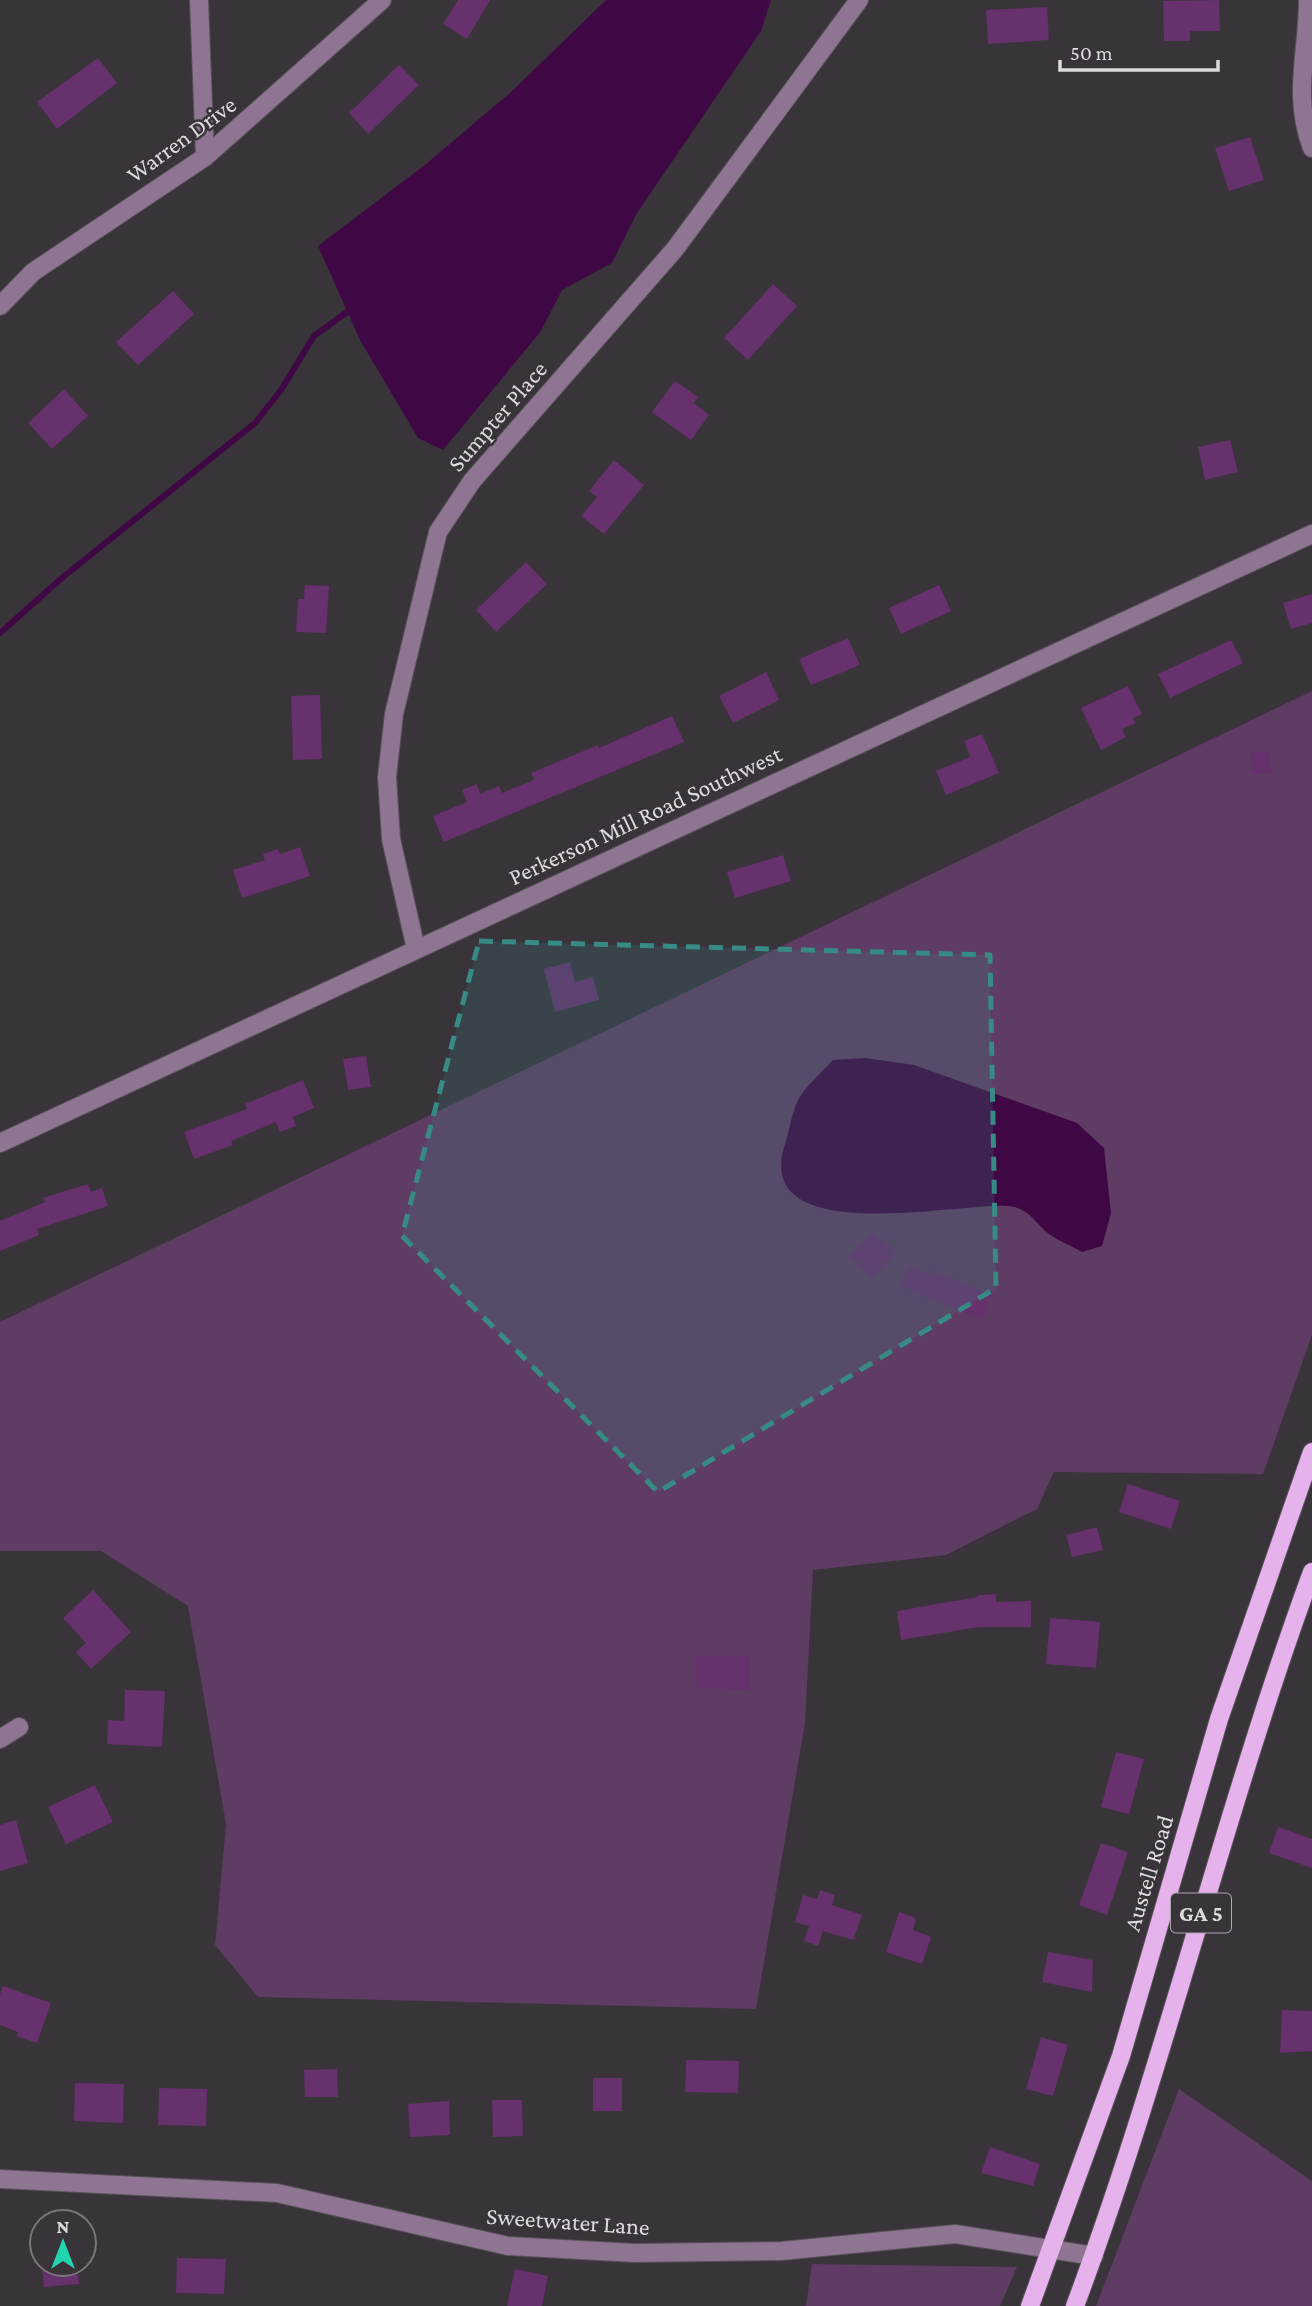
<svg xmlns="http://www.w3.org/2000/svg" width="1312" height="2306" viewBox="0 0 1312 2306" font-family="'Crimson Pro',serif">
<rect width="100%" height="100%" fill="#39333a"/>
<g fill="#5e3c63">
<polygon points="1312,691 1312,1335 1263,1474 1054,1472 1037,1509 946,1555 813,1570 805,1723 756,2009 258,1997 215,1945 226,1824 188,1606 101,1551 0,1551 0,1322"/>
<polygon points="1179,2089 1312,2181 1312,2306 1096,2306"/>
<polygon points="812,2264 1017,2267 1000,2306 806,2306"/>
</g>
<g fill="#3f0845">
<polygon points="606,0 771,0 761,31 637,213 612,263 562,290 541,331 443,450 418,438 360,340 318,246 426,164 510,93"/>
<path d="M865 1058 914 1065 1077 1123 1104 1148 1111 1213 1102 1246 1082 1252C1072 1246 1059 1241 1049 1234 1034 1222 1029 1207 1007 1206 955 1203 747 1250 786 1141 790 1128 792 1112 798 1100 806 1086 822 1072 833 1060Z"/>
</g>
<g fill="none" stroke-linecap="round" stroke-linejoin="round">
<polyline stroke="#3f0845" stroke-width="6" points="0,633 63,577 255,423 281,390 314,336 347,312"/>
</g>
<g fill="#66316d">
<polygon points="458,0 490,0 467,39 443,24"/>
<polygon points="1219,0 1220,31 1190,31 1190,41 1164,41 1163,1"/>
<polygon points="1047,7 1049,40 988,44 986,10"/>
<polygon points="98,58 117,83 57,129 37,102"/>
<polygon points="399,65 419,85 368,134 349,113"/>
<polygon points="1250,137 1264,180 1229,191 1215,148"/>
<polygon points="773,284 797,306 748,360 724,338"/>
<polygon points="173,291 194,314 138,365 116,342"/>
<polygon points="675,381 698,397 694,403 709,415 691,440 652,412"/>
<polygon points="64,389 88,416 52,449 28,423"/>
<polygon points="1230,440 1238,472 1205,480 1198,447"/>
<polygon points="614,460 644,485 604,534 581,516 597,497 589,491"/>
<polygon points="526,562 547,584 496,632 476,610"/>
<polygon points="305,585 329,586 326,633 296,632 298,599 304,599"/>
<polygon points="939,585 951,611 901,634 889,608"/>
<polygon points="1312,594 1312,623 1291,629 1283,603"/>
<polygon points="848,638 860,665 811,685 799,659"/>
<polygon points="1231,640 1243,663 1170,698 1158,674"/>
<polygon points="766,672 779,700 733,723 719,696"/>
<polygon points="1128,686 1142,714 1133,718 1136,723 1122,729 1126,737 1101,750 1081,708"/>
<polygon points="320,695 322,759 293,760 291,696"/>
<polygon points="672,716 684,742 444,842 433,816 467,802 462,790 477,784 480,794 499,786 502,793 534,780 531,773 598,745 599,748"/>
<polygon points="982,734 999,773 946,795 936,771 970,757 964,741"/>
<polygon points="1269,751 1271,773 1252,774 1251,752"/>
<polygon points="300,847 310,876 242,898 233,870 265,860 263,854 278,849 280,854"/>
<polygon points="783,855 791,881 735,898 727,872"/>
<polygon points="570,962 575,982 593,977 599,1000 555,1012 544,969"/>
<polygon points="366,1056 371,1087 348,1090 343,1059"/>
<polygon points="303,1080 314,1108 293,1117 296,1126 280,1132 276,1122 231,1141 233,1145 194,1159 184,1132 247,1109 245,1104"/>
<polygon points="88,1184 91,1192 102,1188 108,1206 37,1229 39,1235 0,1251 0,1221 45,1202 43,1198"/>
<polygon points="873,1232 896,1253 873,1278 849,1257"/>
<polygon points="909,1267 928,1274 930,1270 992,1295 981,1320 901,1286"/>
<polygon points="1128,1484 1180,1501 1171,1529 1119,1512"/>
<polygon points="1097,1527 1103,1550 1072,1557 1066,1535"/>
<polygon points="93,1590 131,1632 91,1669 76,1652 86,1643 63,1618"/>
<polygon points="996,1594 996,1602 1031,1601 1031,1627 979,1627 901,1640 897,1611 978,1597 978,1595"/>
<polygon points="1050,1618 1100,1622 1096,1668 1046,1664"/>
<polygon points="696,1656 749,1656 749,1690 697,1687"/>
<polygon points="125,1690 165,1691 162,1747 107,1744 108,1720 124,1721"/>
<polygon points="1116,1752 1144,1759 1129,1814 1101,1807"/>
<polygon points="95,1785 113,1822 66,1844 48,1807"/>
<polygon points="16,1820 28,1863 0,1871 0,1825"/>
<polygon points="1278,1827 1312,1839 1312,1868 1269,1853"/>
<polygon points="1101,1843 1128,1852 1107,1915 1079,1905"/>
<polygon points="820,1890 835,1895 832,1905 862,1915 853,1940 823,1931 818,1946 804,1941 809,1926 795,1922 803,1895 817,1899"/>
<polygon points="899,1912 916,1918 913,1930 931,1937 922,1964 886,1952"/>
<polygon points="1048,1952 1093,1960 1092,1992 1042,1982"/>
<polygon points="3,1986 51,2003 37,2043 16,2036 18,2032 0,2025 0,1995"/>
<polygon points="1282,2010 1312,2011 1312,2051 1280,2053"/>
<polygon points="1041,2037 1068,2045 1053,2096 1026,2089"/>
<polygon points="686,2060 739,2061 738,2093 685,2092"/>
<polygon points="337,2069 338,2097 305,2097 304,2070"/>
<rect x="593" y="2078" width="29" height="33"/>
<polygon points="75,2083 124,2084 123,2123 74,2121"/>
<polygon points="159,2088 207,2089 206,2126 158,2125"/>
<polygon points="492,2100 522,2100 523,2136 493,2137"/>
<polygon points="449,2101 450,2135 410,2137 408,2104"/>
<polygon points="990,2147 1040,2164 1033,2186 981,2173"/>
<polygon points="177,2258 226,2259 224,2294 176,2293"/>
<polygon points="42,2264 77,2264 79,2284 44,2287"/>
<polygon points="515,2269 548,2276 542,2306 507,2306"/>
</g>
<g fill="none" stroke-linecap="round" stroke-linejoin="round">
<defs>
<g id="minor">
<polyline points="199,0 205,157"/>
<path d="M1308 0C1308 53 1292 96 1312 148"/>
<polyline points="0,306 33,272 205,157 382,0"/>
<polyline points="416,949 391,839 387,777 394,714 438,532 472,481 675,249 859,0"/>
<polyline points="0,1143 1312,534"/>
<polyline points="0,1739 19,1727"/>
<polyline points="0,2179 277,2193 508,2246 635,2253 781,2251 955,2234 1094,2256"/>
</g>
<g id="major">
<polyline points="1030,2306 1121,2056 1219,1719 1312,1452"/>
<path d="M1075 2306C1165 2065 1223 1814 1312 1572"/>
</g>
</defs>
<use href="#minor" stroke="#575158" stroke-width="20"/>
<use href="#major" stroke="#575158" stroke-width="20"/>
<use href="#minor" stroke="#8e7591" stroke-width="18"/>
<use href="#major" stroke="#e6b2ec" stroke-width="18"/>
</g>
<path fill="#388a85" fill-opacity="0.2" stroke="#388a85" stroke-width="5" stroke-dasharray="14 9" stroke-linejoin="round" d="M479 941 990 955 996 1288 658 1492 402 1236Z"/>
<g text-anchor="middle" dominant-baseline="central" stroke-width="5" stroke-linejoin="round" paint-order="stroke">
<rect fill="#39333a" stroke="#aca8ae" stroke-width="2" x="1171" y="1893.5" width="60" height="39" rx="5"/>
<g font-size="23" font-weight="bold" fill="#dedadf">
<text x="1201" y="1913">GA 5</text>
</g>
<g font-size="24" fill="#dedadf" stroke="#39333a">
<text transform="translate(181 139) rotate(-36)">Warren Drive</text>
<text transform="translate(497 416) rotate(-49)">Sumpter Place</text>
<text transform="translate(645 815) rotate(-25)">Perkerson Mill Road Southwest</text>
<text transform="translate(1148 1873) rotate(-73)">Austell Road</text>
<text transform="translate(568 2221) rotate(4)">Sweetwater Lane</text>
</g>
</g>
<g transform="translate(63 2243)"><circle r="33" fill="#39333a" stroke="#7b767c" stroke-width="2"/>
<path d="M0-5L12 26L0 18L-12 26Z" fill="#23d5af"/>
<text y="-10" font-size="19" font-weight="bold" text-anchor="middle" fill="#dedadf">N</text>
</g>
<path d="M1060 60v10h158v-10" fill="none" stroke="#dedadf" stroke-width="3.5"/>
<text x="1070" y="60" font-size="21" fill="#dedadf" stroke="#39333a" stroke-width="5" paint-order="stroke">50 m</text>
</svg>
